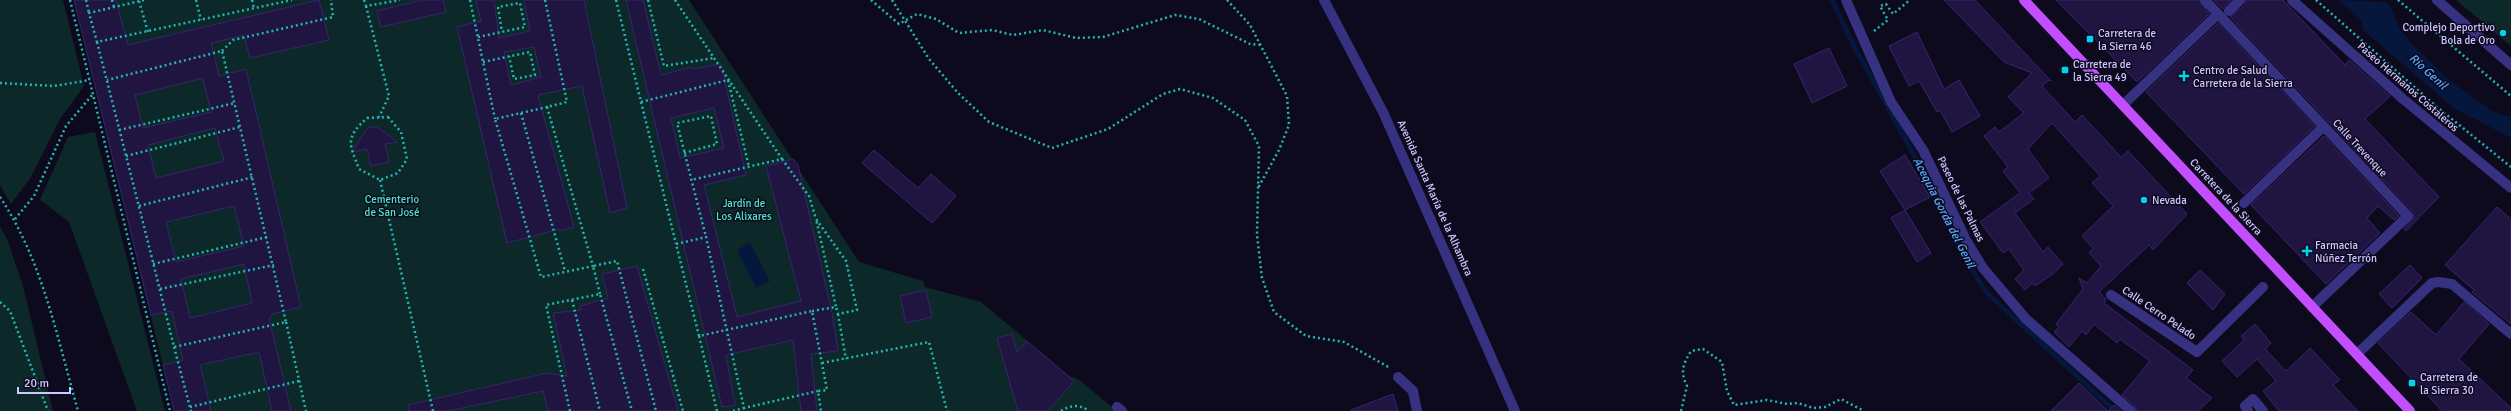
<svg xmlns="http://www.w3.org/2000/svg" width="2511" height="411" viewBox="0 0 2511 411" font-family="Signika,sans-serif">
<rect width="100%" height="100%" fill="#0e0a1e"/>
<g fill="#0d2828">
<polygon points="0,0 63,0 84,86 60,119 31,177 11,204 0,185"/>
<polygon points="74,0 689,0 859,262 923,281 925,287 981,302 1069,376 1078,379 1117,411 174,411"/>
<polygon points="2456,0 2511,0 2511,46"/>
<polygon points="95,132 165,411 137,411 69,222 40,200 68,137"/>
<polygon points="0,227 7,239 23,286 53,411 0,411"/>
</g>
<g fill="#05173c">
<polygon points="2338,0 2385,2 2392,8 2398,27 2415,47 2450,81 2492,111 2511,117 2511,138 2454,108 2363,30 2362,21"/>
<polygon points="750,243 770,281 756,288 737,250"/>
</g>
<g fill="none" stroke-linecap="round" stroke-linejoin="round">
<polyline stroke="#05173c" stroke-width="5" points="1832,0 1854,46 1935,193 1966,260 1986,292 2115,411"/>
</g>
<g fill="#1f1540" stroke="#36256e" fill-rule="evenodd">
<path d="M74 0H116L128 45 319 0 329 40 250 58 244 35 211 43 219 76 246 69 301 307 272 314V317L269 318 291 411H272L259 352 200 365 211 411H174L163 365 183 360 172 311 151 315ZM203 78 211 112 143 128 135 95ZM215 128 224 161 156 178 148 145ZM234 206 244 246 176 262 166 222ZM244 264 252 303 190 318 181 279Z"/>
<polygon points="423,0 443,0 446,12 381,27 377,11"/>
<path d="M476 0H494L499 38 530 31 524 0H584L627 208 610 213 582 86 538 95 574 227 560 231V229L507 243 457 27 481 21ZM534 47 541 77 511 85 504 52Z"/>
<path d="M626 0H643L661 75 692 67 693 69 721 64 746 175 704 185 737 317 801 301 766 166 793 159 798 165 832 313 838 351 811 354 817 411H801L793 340 726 355 735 405 722 407ZM714 108 724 148 680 158 671 118Z"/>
<polygon points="1944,0 1975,0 2051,81 2049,80 2042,86 2075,122 2082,115 2121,157 2128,151 2187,214 2153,250 2149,245 2099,292 2106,299 2104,303 2193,370 2186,378 2212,398 2198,411 2137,411 2135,406 2122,395 2150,361 2120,339 2117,343 2094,324 2086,335 2082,331 2069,347 2054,332 2059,327 2056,324 2083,289 2079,278 2087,283 2101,266 2089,253 2093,248 2082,236 2113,206 2092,183 2100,176 2052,123 2028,149 2049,178 2029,193 2034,199 2015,213 2043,252 2048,247 2063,264 2053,274 2035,286 2032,283 2025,290 2015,279 2024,270 2009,249 2003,253 1980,222 2020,193 2003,171 2008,167 1984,136 1995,127 1999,132 2024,113 2008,97 2032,73 2004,62"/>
<polygon points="2056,0 2199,0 2209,14 2137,82"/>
<polygon points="2214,0 2231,0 2223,9"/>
<polygon points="2246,0 2283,0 2345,65 2349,60 2390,96 2365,119 2439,197 2406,231 2404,229 2414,218 2413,212 2230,17 2245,5"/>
<polygon points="2218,23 2315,126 2244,194 2146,92"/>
<polygon points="1917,32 1944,89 1959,80 1980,116 1952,132 1940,110 1937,112 1919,81 1909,86 1889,46"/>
<polygon points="1829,48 1847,86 1812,103 1794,64"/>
<polygon points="370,127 377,127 397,142 385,144 389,162 371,166 367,149 352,152 366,130"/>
<polygon points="2324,136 2399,216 2394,220 2378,206 2367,218 2380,233 2326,284 2251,205"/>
<polygon points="874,150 918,188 931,174 956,196 932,223 862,163"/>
<polygon points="1905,155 1930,197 1905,210 1880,171"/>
<polygon points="2497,207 2511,219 2511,324 2472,292 2474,290 2445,265"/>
<polygon points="1905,210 1931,253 1917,262 1891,218"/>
<polygon points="2410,265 2422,278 2392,308 2379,294"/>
<polygon points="637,266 678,411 548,411 543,391 448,411 409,411 408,405 547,373 567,376 553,313 581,310 580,306 608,298 602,274"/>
<polygon points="2200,270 2225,294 2213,310 2187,283"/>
<polygon points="926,290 932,317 906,323 900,296"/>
<polygon points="2464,302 2489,324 2459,359 2511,408 2511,411 2442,411 2378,343 2411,312 2436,335"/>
<polygon points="2255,324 2271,343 2265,349 2286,371 2310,348 2340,380 2333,385 2358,411 2279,411 2263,391 2276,381 2257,359 2237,377 2222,361 2244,340 2241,336"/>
<polygon points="1012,334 1017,352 1027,341 1074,381 1048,411 1018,411 997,338"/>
<polygon points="2079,383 2108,411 2051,411"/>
<polygon points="1393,394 1398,411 1351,411 1351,410"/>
<polygon points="2114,405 2121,411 2108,411"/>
</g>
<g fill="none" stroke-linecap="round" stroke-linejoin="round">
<g stroke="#23b7b3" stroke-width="2.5" stroke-dasharray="2 3" stroke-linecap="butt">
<polyline points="70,0 170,411"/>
<polyline points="86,0 89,13"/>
<polyline points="112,0 114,7"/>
<polyline points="144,0 89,13 97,42 292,0"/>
<polyline points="196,0 201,20"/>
<polyline points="252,0 254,8"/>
<polyline points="364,0 366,6 400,0"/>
<polyline points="470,0 495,119"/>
<polyline points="545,0 567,102 547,107"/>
<polyline points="616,0 676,244"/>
<polyline points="648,0 664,66 714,58"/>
<polyline points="675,0 782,159 691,180"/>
<polyline points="871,0 899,24 917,14 936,19 959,33 992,30 1013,35 1043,30 1076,38 1103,37 1175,15 1199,19 1250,44 1262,45"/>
<polyline points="892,0 929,59 958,93 989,122 1052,148 1108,129 1163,94 1180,89 1213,98 1245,120 1259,146 1257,235 1262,278 1274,312 1306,336 1344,342 1390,368"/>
<polyline points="1227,0 1250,25 1287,96 1289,125 1279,150 1258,188"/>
<polyline points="2316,0 2437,107 2511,167"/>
<polyline points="2398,0 2511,96"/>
<polyline points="139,1 148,32"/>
<polyline points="366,6 389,96 379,117"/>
<polyline points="1874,31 1888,20 1880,6 1886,4 1893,14 1910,0"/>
<polyline points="478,37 525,27 520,3 498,7 502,32"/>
<path d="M97 42C123 144 149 245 174 347L286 322 222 51 107 80"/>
<polyline points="222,51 233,40 333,17 331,0"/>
<polyline points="483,62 530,52 535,75 514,79 509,56"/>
<polyline points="0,83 54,86 90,80"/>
<polyline points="641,102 728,80 749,167"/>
<polygon points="547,107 593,266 541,277 495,119"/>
<polyline points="521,113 565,271"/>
<path d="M388 117 401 132 407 159 398 173 380 180 359 169C349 143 345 138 367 118Z"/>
<polyline points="119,130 235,103"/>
<polyline points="684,153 717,144 711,116 677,123 706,237"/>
<polyline points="126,156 240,127"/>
<polyline points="782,159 809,196 816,219"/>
<polyline points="380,180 433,411"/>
<path d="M0 197C43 262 57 337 78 411"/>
<polyline points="139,206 253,177"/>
<polyline points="15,219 34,196 66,126 93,94"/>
<polyline points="153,264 267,237"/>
<polyline points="643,269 683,411"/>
<polyline points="160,289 274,265"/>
<polyline points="600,294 593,266 617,261 656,411"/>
<polyline points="572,300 600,411"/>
<polyline points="0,302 10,311 48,411"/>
<polyline points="812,311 836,307 816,219 846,261 857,310 838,314 836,307"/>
<polyline points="838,314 846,359"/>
<polyline points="286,322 306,411"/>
<polyline points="699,336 676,244 706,237 744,408 818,391"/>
<polyline points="174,347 191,411"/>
<polyline points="822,363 929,342 947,411"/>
<polyline points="190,407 299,381"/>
<polyline points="570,411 546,305 600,294 632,411"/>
<polyline points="717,411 699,336 812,311 827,390 818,391 821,411"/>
<polyline points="733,411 744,408"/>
<path d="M1061 411C1070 405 1080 404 1089 411"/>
<path d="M1681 411 1687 386C1680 372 1683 364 1691 351L1703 349 1722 362 1727 391 1734 405 1767 400 1787 404 1798 403 1813 408 1825 407 1841 399 1864 411"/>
</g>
<g stroke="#373181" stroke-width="10">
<polyline points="1324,0 1383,112 1515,411"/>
<polyline points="1846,0 1891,102 1923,150 1966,240 1983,268 2026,319 2131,411"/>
<polyline points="2205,0 2408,216 2312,307"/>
<polyline points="2292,0 2403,99 2511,188"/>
<polyline points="2437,0 2511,65"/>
<polyline points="2229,11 2240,0"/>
<polyline points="2123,105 2218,14"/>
<polyline points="2244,203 2320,130"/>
<polyline points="2111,295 2197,352 2263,287"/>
<polyline points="2357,354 2432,283 2438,282 2452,284 2511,334"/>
<polyline points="1398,377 1413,391 1417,411"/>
<polyline points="1117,407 1122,411"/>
<polyline points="2248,411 2245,406 2253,399 2263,411"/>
</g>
<polyline stroke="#c34eff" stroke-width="10" points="2024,0 2410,411"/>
</g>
<g fill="#00d2f2" stroke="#0e0a1e" stroke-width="1.5">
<circle cx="2503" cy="33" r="4"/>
<rect x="2086" y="35" width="8" height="8" rx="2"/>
<rect x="2061" y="66" width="8" height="8" rx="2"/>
<path d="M2182 70h4v4h4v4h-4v4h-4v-4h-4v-4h4z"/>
<circle cx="2144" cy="200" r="4"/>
<path d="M2305 245h4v4h4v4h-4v4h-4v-4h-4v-4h4z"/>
<rect x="2408" y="379" width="8" height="8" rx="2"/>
</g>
<g text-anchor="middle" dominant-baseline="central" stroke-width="3" stroke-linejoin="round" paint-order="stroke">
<g font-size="11" fill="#cfc7ff" stroke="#0e0a1e" text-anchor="start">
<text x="2495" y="27" text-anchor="end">Complejo Deportivo<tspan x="2495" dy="13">Bola de Oro</tspan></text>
<text x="2098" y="33">Carretera de<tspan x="2098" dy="13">la Sierra 46</tspan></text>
<text x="2073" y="64">Carretera de<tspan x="2073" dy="13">la Sierra 49</tspan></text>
<text x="2193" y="70">Centro de Salud<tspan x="2193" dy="13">Carretera de la Sierra</tspan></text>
<text x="2152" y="200">Nevada</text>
<text x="2315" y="245">Farmacia<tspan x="2315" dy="13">Núñez Terrón</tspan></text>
<text x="2420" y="377">Carretera de<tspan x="2420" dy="13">la Sierra 30</tspan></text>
</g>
<g font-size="11" fill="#cfc7ff" stroke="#0e0a1e">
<text transform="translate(2408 87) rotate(41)">Paseo Hermanos Costaleros</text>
<text transform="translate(2360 148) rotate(47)">Calle Trevenque</text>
<text transform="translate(2226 197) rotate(47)">Carretera de la Sierra</text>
<text transform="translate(1435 198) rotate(66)">Avenida Santa María de la Alhambra</text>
<text transform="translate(1961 199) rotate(64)">Paseo de las Palmas</text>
<text transform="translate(2159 313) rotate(34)">Calle Cerro Pelado</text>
</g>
<g font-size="11" fill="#4be7c6" stroke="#0e0a1e">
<text x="392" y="199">Cementerio<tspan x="392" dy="13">de San José</tspan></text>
<text x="744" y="203">Jardín de<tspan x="744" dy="13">Los Alixares</tspan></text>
</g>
<g font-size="12" font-style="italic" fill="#55abff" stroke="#0e0a1e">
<text transform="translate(2428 72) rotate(42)">Río Genil</text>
<text transform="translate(1944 213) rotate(63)">Acequia Gorda del Genil</text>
</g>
</g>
<path d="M18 387v6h52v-6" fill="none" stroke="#cfc7ff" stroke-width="2"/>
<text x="24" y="387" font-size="12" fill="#cfc7ff" stroke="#0e0a1e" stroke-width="3" paint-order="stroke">20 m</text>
</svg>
